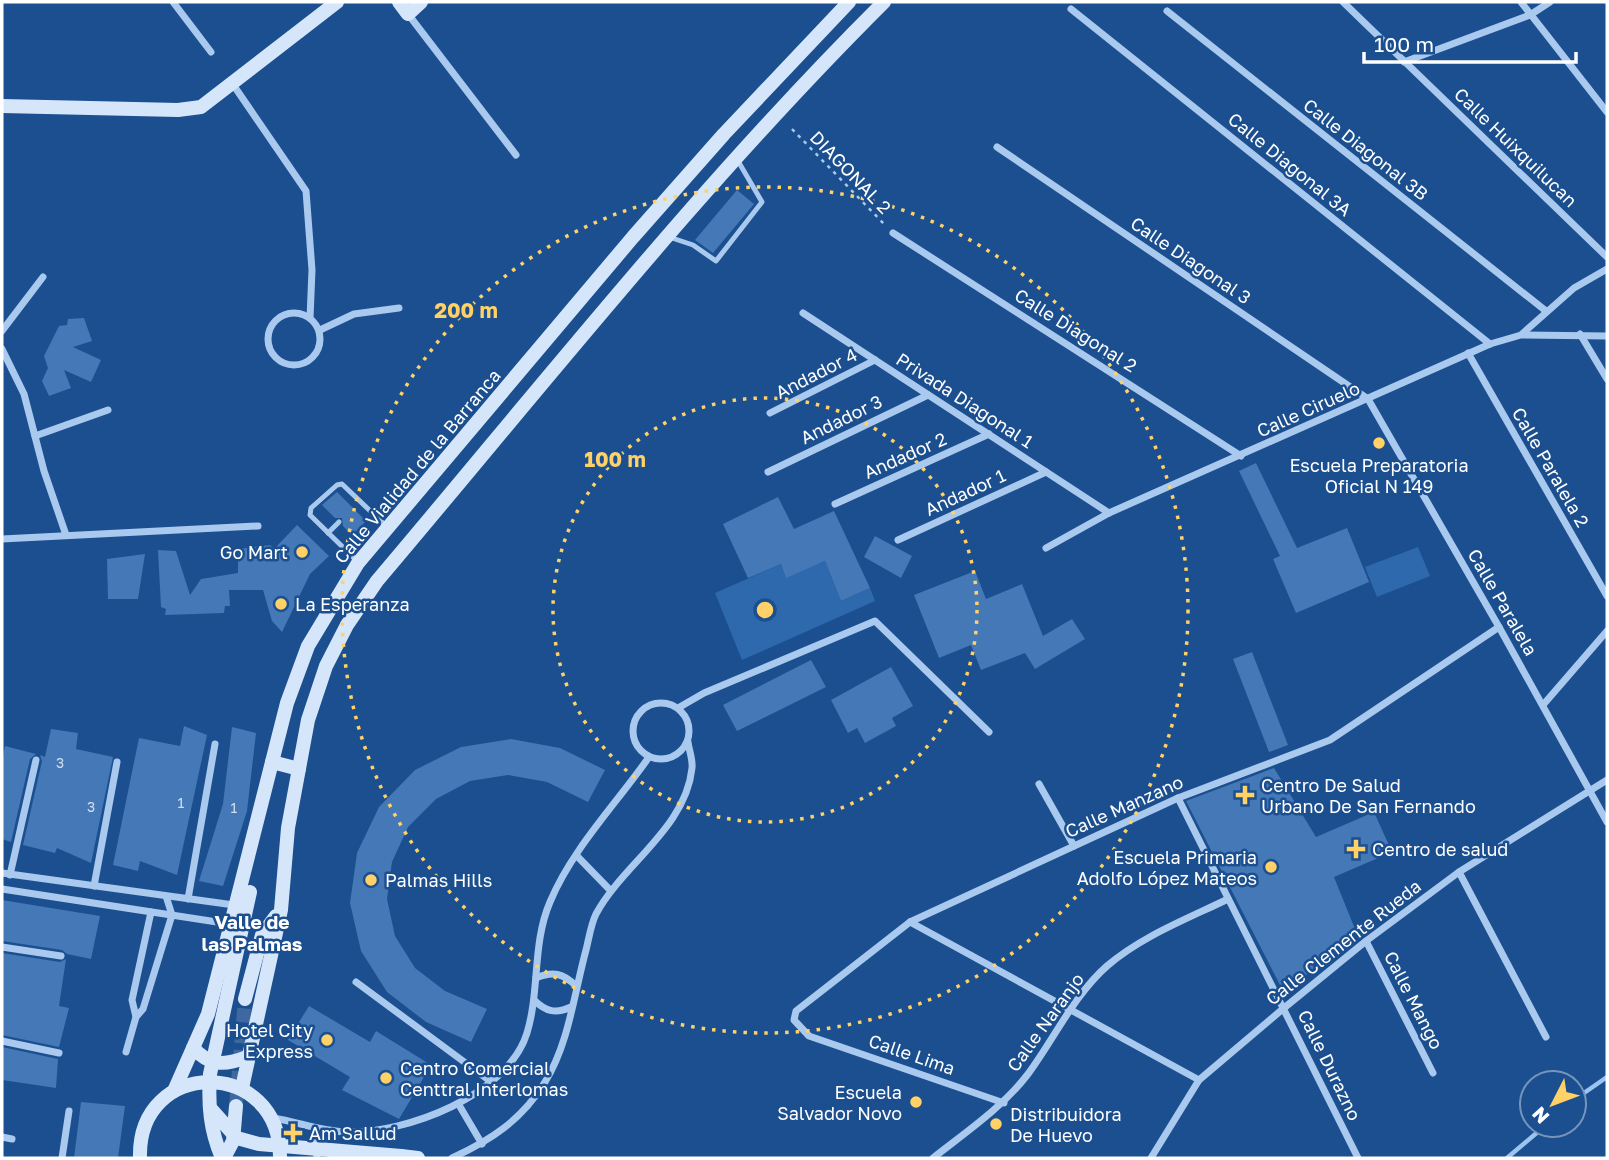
<svg xmlns="http://www.w3.org/2000/svg" width="1609" height="1160" viewBox="0 0 1609 1160" font-family="'Golos Text',sans-serif">
<rect width="100%" height="100%" fill="#1b4f8f"/>
<g fill="#2e69ad">
<polygon points="1418,547 1430,576 1377,597 1365,567"/>
<polygon points="825,561 841,601 870,588 875,601 742,660 715,593 781,564 786,577"/>
</g>
<g fill="none" stroke-linecap="round" stroke-linejoin="round">
<g stroke="#9cc4f0" stroke-width="4.5">
<polyline points="1574,1100 1607,1077"/>
<polyline points="1507,1158 1546,1125"/>
</g>
</g>
<g fill="#4478b7">
<polygon points="737,190 754,204 713,253 695,240"/>
<polygon points="84,318 92,341 73,347 101,360 91,382 64,370 71,388 49,396 42,381 48,368 44,356 59,326 67,325 68,319"/>
<polygon points="1256,463 1297,548 1347,528 1369,582 1296,613 1273,559 1280,556 1239,471"/>
<polygon points="337,492 366,521 352,535 343,526 342,518 335,518 322,505"/>
<polygon points="778,497 794,529 834,511 870,588 841,601 825,561 786,578 781,564 748,578 723,524"/>
<polygon points="297,525 329,556 310,574 282,632 272,621 263,590 229,590 230,606 225,606 224,613 165,615 166,609 161,607 158,550 176,551 190,595 201,579 238,573 238,549 270,545 274,549"/>
<polygon points="875,536 912,556 901,578 864,557"/>
<polygon points="145,554 138,599 108,599 107,559"/>
<polygon points="975,571 986,599 1022,584 1043,636 1072,619 1085,639 1035,669 1025,653 981,670 971,645 939,658 914,595"/>
<polygon points="1252,652 1288,745 1269,752 1233,659"/>
<polygon points="811,660 826,687 737,731 723,705"/>
<polygon points="891,667 913,706 892,718 896,726 865,743 857,728 848,733 831,700"/>
<polygon points="184,726 207,735 177,875 140,861 138,871 113,865 139,738 180,746"/>
<polygon points="232,727 256,733 247,811 223,886 199,881 223,804"/>
<polygon points="51,729 78,733 76,749 113,757 91,863 57,848 55,853 23,845 42,761 40,755 45,757"/>
<polygon points="511,739 560,748 605,770 588,802 547,782 508,775 470,781 436,799 408,827 392,862 387,899 395,936 415,968 445,991 487,1009 471,1042 426,1022 387,992 361,951 350,903 357,853 379,807 415,770 461,747"/>
<polygon points="5,746 36,754 30,759 11,842 2,839 2,762"/>
<polygon points="1274,768 1316,837 1374,812 1392,852 1334,877 1355,929 1285,995 1186,801"/>
<polygon points="2,900 100,916 91,959 67,954 62,950 2,941"/>
<polygon points="2,953 60,962 66,959 59,1006 69,1008 59,1047 2,1035"/>
<polygon points="309,1006 370,1042 376,1031 431,1065 399,1119 342,1090 350,1077 288,1040"/>
<polygon points="2,1047 58,1059 56,1088 2,1080"/>
<polygon points="81,1102 125,1106 118,1158 74,1158"/>
</g>
<g fill="none" stroke-linecap="round" stroke-linejoin="round">
<polyline stroke="#3d69a0" stroke-width="14" stroke-dasharray="14 7" stroke-linecap="butt" points="236,1106 245,999"/>
<polyline stroke="#a9c9ee" stroke-width="2.5" stroke-dasharray="3.5 5" stroke-linecap="butt" points="792,129 886,226"/>
<g stroke="#a9c9ee" stroke-width="5">
<polyline points="669,237 693,245 716,261 762,202 738,161"/>
<polyline points="328,533 339,522"/>
<polyline points="358,562 310,515 311,508 337,485 342,484 386,526"/>
</g>
<g stroke="#a9c9ee" stroke-width="7">
<polyline points="173,2 211,52"/>
<polyline points="1343,2 1607,257"/>
<polyline points="1521,2 1607,112"/>
<polyline points="1071,9 1490,344"/>
<polyline points="1167,11 1546,311"/>
<polyline points="408,14 516,155"/>
<polyline points="1404,62 1530,15 1550,2"/>
<polyline points="232,83 306,191 312,270 310,318"/>
<polyline points="997,147 1368,399 1499,627 1607,822"/>
<polyline points="893,233 1241,456"/>
<circle cx="294" cy="339" r="26"/>
<polyline points="803,313 1109,513"/>
<polyline points="320,330 354,314 399,308"/>
<polyline points="2,331 43,277"/>
<polyline points="1522,334 1574,288 1607,269"/>
<polyline points="1580,334 1607,379"/>
<polyline points="2,349 24,394 44,471 66,535"/>
<polyline points="1468,353 1607,596"/>
<polyline points="770,413 875,360"/>
<polyline points="35,436 108,410"/>
<polyline points="768,472 928,395"/>
<polyline points="835,504 989,434"/>
<polyline points="2,539 258,526"/>
<polyline points="898,540 1046,472"/>
<polyline points="1046,548 1109,513 1490,344 1521,335 1607,336"/>
<circle cx="661" cy="731" r="28"/>
<polyline points="1543,705 1607,631"/>
<polyline points="678,708 704,693 875,621 989,732"/>
<polyline points="1039,784 1074,846"/>
<polyline points="1178,798 1358,1158"/>
<polyline points="577,856 610,890"/>
<polyline points="1459,872 1546,1037"/>
<polyline points="2,873 234,905"/>
<polyline points="10,875 36,760"/>
<polyline points="94,886 117,762"/>
<polyline points="2,889 230,924"/>
<polyline points="188,899 215,744"/>
<polyline points="910,922 1199,1080"/>
<polyline points="1366,941 1433,1073"/>
<polyline points="2,947 61,956"/>
<path d="M536 978C553 971 563 973 576 986"/>
<polyline points="356,982 490,1081"/>
<path d="M534 1000C546 1012 556 1014 571 1007"/>
<polyline points="136,1017 143,1009 172,915 166,896"/>
<polyline points="2,1041 59,1053"/>
<polyline points="126,1052 136,1017 132,1000 151,912"/>
<polyline points="1004,1103 809,1036 794,1020 796,1011 910,922 1178,798 1330,740 1499,627"/>
<polyline points="459,1105 482,1144"/>
<path d="M273 1118C298 1122 321 1131 346 1132 406 1134 508 1095 527 1033 540 990 532 944 550 902 572 849 617 803 649 757"/>
<polyline points="2,1137 12,1139"/>
<polyline points="62,1158 69,1111"/>
<polyline points="317,1158 316,1140 321,1129"/>
<path d="M452 1158C491 1140 522 1120 545 1082 569 1043 574 994 586 950 589 938 591 924 596 914 623 864 686 828 692 768 693 760 689 750 688 742"/>
<path d="M933 1158C966 1132 1002 1108 1028 1074 1054 1039 1074 995 1107 966 1142 936 1187 919 1228 899"/>
<polyline points="1151,1158 1199,1080 1284,1008 1366,941 1459,872 1607,780"/>
</g>
<g stroke="#d6e6fa" stroke-width="14">
<polyline points="399,2 408,14 421,2"/>
<polyline points="2,106 178,110 201,107 337,2"/>
<polyline points="272,762 299,769"/>
<polyline points="245,999 262,935 276,916"/>
<path d="M193 1048C210 1066 224 1066 247 1057"/>
<path d="M242 1088 281 910 288 828 308 720 326 666 347 625 377 581C543 385 702 183 884 2"/>
<polyline points="174,1091 208,1014 287,703 308,646 358,563 633,237 724,134 849,2"/>
<polyline points="401,1156 418,1158"/>
<path d="M140 1158C137 1057 281 1057 280 1158"/>
<polyline points="224,1158 233,1141 236,1106"/>
</g>
<g stroke="#d6e6fa" stroke-width="14">
<polyline points="210,1108 237,1138 259,1144 401,1156"/>
<path d="M222 1158C210 1130 208 1105 210 1074L250 892"/>
</g>
</g>
<g fill="none" stroke="#ffd166" stroke-width="3.5" stroke-dasharray="3.5 7">
<circle cx="765" cy="610" r="212"/>
<circle cx="765" cy="610" r="423"/>
</g>
<g fill="#ffd166" stroke="#1b4f8f" stroke-width="2.5">
<circle cx="1379" cy="443" r="7"/>
<circle cx="302" cy="552" r="7"/>
<circle cx="281" cy="604" r="7"/>
<path d="M1241.5 784.5h7v7h7v7h-7v7h-7v-7h-7v-7h7z"/>
<path d="M1352.5 838.5h7v7h7v7h-7v7h-7v-7h-7v-7h7z"/>
<circle cx="1271" cy="867" r="7"/>
<circle cx="371" cy="880" r="7"/>
<circle cx="327" cy="1040" r="7"/>
<circle cx="386" cy="1078" r="7"/>
<circle cx="916" cy="1102" r="7"/>
<circle cx="996" cy="1124" r="7"/>
<path d="M289.5 1122.5h7v7h7v7h-7v7h-7v-7h-7v-7h7z"/>
</g>
<g text-anchor="middle" dominant-baseline="central" stroke-width="5" stroke-linejoin="round" paint-order="stroke">
<g font-size="14" fill="#d0dded">
<text x="60" y="762">3</text>
<text x="181" y="802">1</text>
<text x="91" y="806">3</text>
<text x="234" y="807">1</text>
</g>
<g font-size="18" fill="#fff" stroke="#1b4f8f">
<text transform="translate(1516 147) rotate(44)">Calle Huixquilucan</text>
<text transform="translate(1366 149) rotate(38)">Calle Diagonal 3B</text>
<text transform="translate(1290 164) rotate(39)">Calle Diagonal 3A</text>
<text transform="translate(851 172) rotate(46)">DIAGONAL 2</text>
<text transform="translate(1191 260) rotate(34)">Calle Diagonal 3</text>
<text transform="translate(1076 330) rotate(32)">Calle Diagonal 2</text>
<text transform="translate(816 373) rotate(-27)">Andador 4</text>
<text transform="translate(965 400) rotate(33)">Privada Diagonal 1</text>
<text transform="translate(1308 409) rotate(-24)">Calle Ciruelo</text>
<text transform="translate(841 419) rotate(-26)">Andador 3</text>
<text transform="translate(905 455) rotate(-24)">Andador 2</text>
<text transform="translate(417 466) rotate(-50)">Calle Vialidad de la Barranca</text>
<text transform="translate(1551 467) rotate(60)">Calle Paralela 2</text>
<text transform="translate(965 492) rotate(-25)">Andador 1</text>
<text transform="translate(1503 602) rotate(60)">Calle Paralela</text>
<text transform="translate(1124 806) rotate(-24)">Calle Manzano</text>
<text transform="translate(1343 942) rotate(-38)">Calle Clemente Rueda</text>
<text transform="translate(1414 1000) rotate(63)">Calle Mango</text>
<text transform="translate(1045 1022) rotate(-54)">Calle Naranjo</text>
<text transform="translate(912 1054) rotate(19)">Calle Lima</text>
<text transform="translate(1330 1065) rotate(64)">Calle Durazno</text>
</g>
<g font-size="18" fill="#fff" stroke="#1b4f8f" text-anchor="start">
<text x="1379" y="465" text-anchor="middle">Escuela Preparatoria<tspan x="1379" dy="21">Oficial N 149</tspan></text>
<text x="288" y="552" text-anchor="end">Go Mart</text>
<text x="295" y="604">La Esperanza</text>
<text x="1261" y="785">Centro De Salud<tspan x="1261" dy="21">Urbano De San Fernando</tspan></text>
<text x="1372" y="849">Centro de salud</text>
<text x="1257" y="857" text-anchor="end">Escuela Primaria<tspan x="1257" dy="21">Adolfo López Mateos</tspan></text>
<text x="385" y="880">Palmas Hills</text>
<text x="313" y="1030" text-anchor="end">Hotel City<tspan x="313" dy="21">Express</tspan></text>
<text x="400" y="1068">Centro Comercial<tspan x="400" dy="21">Centtral Interlomas</tspan></text>
<text x="902" y="1092" text-anchor="end">Escuela<tspan x="902" dy="21">Salvador Novo</tspan></text>
<text x="1010" y="1114">Distribuidora<tspan x="1010" dy="21">De Huevo</tspan></text>
<text x="309" y="1133">Am Sallud</text>
</g>
<g font-size="19" font-weight="bold" fill="#fff" stroke="#1b4f8f">
<text x="252" y="921">Valle de<tspan x="252" dy="22">las Palmas</tspan></text>
</g>
</g>
<circle cx="765" cy="610" r="10" fill="#ffd166" stroke="#1b4f8f" stroke-width="3.5"/>
<g font-size="21" text-anchor="middle" font-weight="bold" fill="#ffd166" stroke="#1b4f8f" stroke-width="5" stroke-linejoin="round" paint-order="stroke">
<text x="466" y="318">200 m</text>
<text x="615" y="467">100 m</text>
</g>
<rect width="1609" height="1160" fill="none" stroke="#ffffff" stroke-width="7"/>
<g transform="translate(1553 1104) rotate(228)"><circle r="33" fill="#1b4f8f" stroke="#7695bc" stroke-width="2"/>
<path d="M0-5L12 26L0 18L-12 26Z" fill="#ffd166"/>
<text y="-10" font-size="19" font-weight="bold" text-anchor="middle" fill="#ffffff">N</text>
</g>
<path d="M1364 52v10h212v-10" fill="none" stroke="#ffffff" stroke-width="3.5"/>
<text x="1374" y="52" font-size="21" fill="#ffffff" stroke="#1b4f8f" stroke-width="5" paint-order="stroke">100 m</text>
</svg>
